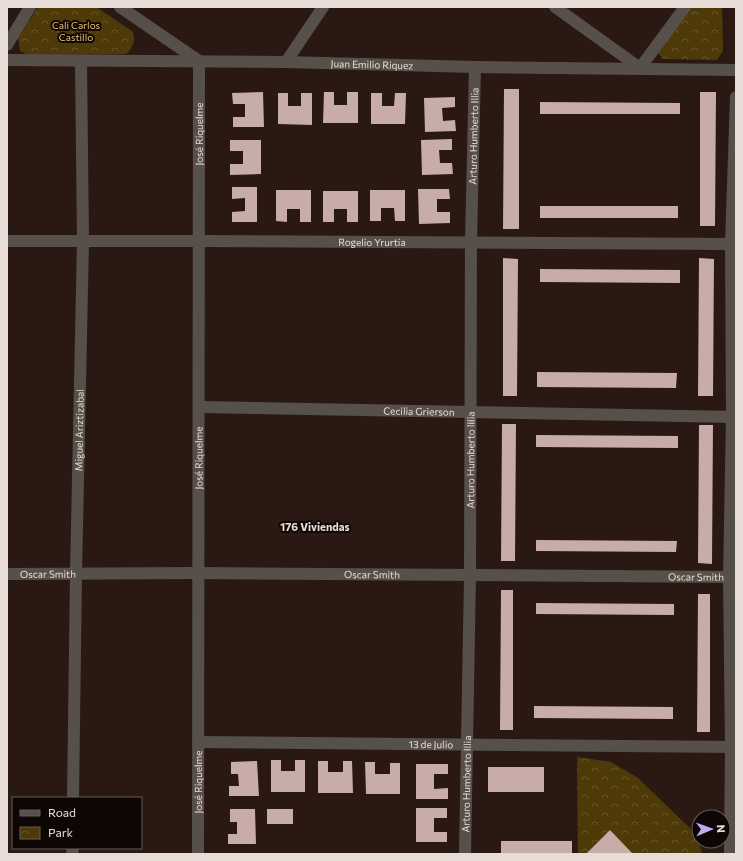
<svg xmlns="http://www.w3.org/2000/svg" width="743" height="861" viewBox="0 0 743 861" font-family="Commissioner,sans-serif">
<defs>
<pattern id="park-crowns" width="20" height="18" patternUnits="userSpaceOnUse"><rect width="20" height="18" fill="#4d3a08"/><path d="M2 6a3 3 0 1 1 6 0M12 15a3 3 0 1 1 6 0" fill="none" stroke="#67562b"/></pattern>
</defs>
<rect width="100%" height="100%" fill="#2a1912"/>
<g fill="url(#park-crowns)">
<path d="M38 7H96L132 31C137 40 132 48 126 54L28 55 20 51 18 38Z"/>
<polygon points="691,7 722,7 723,51 717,60 663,59 658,53"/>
<polygon points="577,757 611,762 638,778 697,835 702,854 578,854"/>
</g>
<g fill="#c7acaa">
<polygon points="504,89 519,89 519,229 503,229"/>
<polygon points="263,92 264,127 233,127 233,117 245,117 245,104 233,104 232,93"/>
<polygon points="324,92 334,92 334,105 347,105 347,92 358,92 358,123 323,123"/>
<polygon points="700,92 716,92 715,226 700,226"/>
<polygon points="278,93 288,93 288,106 301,106 301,93 312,93 312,125 278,124"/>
<polygon points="371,93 382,93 382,106 394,106 395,93 406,93 405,124 371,124"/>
<polygon points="455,97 455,107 442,108 443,121 455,120 456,131 425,132 424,98"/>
<polygon points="540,102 680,103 680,114 540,114"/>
<polygon points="452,139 452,150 439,150 440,163 452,163 453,174 422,175 421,140"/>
<polygon points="230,140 261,140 261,174 230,175 230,164 243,164 243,151 230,151"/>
<polygon points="232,187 257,187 257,222 232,222 232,212 245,211 245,198 232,199"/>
<polygon points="418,189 449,189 450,199 437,199 437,212 450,212 450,223 419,224"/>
<polygon points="276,190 311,190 311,222 300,222 300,209 287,209 287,222 276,221"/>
<polygon points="370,190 405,190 405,221 395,221 394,208 381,208 381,221 370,221"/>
<polygon points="323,191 358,191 358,222 347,222 347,209 334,209 334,222 323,222"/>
<rect x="540" y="206" width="138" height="12"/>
<polygon points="503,258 518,259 517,396 503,396"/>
<polygon points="699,258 714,259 713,396 698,396"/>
<polygon points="540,269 680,270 680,283 540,282"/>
<polygon points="537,372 677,373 676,388 537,387"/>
<polygon points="502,424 516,424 515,561 501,561"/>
<polygon points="699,425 713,425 712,564 698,563"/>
<polygon points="536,435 678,436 678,448 536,447"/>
<polygon points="536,540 677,541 676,552 536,551"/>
<polygon points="501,590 513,590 513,730 500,730"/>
<polygon points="698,594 710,594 710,732 697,732"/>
<polygon points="536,603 674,604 674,615 536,614"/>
<polygon points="534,706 673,707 673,719 534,718"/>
<polygon points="271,760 281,760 281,771 295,771 295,760 305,760 305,792 271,792"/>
<polygon points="257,761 259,796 229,796 229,786 239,786 238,774 231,774 231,762"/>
<polygon points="318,761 328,761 328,772 343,772 343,761 352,761 353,793 318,793"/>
<polygon points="365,762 375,762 375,774 390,774 390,763 400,763 400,794 366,794"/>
<polygon points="416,764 448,764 448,774 434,774 434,789 448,788 448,799 416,799"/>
<rect x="488" y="767" width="56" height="25"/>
<polygon points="416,808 447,808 447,818 434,818 434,832 447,832 447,842 416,842"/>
<polygon points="230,809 255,809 256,844 228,844 228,834 237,834 237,822 230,822"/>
<rect x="267" y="809" width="26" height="15"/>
<polygon points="610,830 633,854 586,854"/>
<rect x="501" y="841" width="71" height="13"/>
</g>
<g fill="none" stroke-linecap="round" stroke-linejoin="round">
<g stroke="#57504a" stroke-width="12">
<polyline points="120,7 199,61"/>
<polyline points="555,7 640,68 685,7"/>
<polyline points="7,45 30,7"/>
<path id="s1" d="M7 60 286 62 475 67 736 70"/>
<polyline points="286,62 323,7"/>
<path id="s2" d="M7 241H199L736 244"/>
<path id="s3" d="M199 407 736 417"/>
<path id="s4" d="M7 574 198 573 736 577"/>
<path id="s5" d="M198 742 736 747"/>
<path id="s6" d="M73 798 76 574 83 241 81 62"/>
<polyline points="72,854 73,848"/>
<path id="s7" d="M198 854 199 61"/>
<path id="s8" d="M465 854 470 576 471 242 475 67"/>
<polyline points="730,854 731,747 729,577 732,416 731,244 736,97"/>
</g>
</g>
<g text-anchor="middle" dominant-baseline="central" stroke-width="4" stroke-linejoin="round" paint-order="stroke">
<g font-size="10" fill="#e7c575" stroke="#0e0604">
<text x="76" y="25">Cali Carlos<tspan x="76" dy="12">Castillo</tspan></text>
</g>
<g font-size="10" fill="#e8dcd6" stroke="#0e0604">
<text stroke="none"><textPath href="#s1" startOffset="365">Juan Emilio Riquez</textPath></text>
<text stroke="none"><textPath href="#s7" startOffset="720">José Riquelme</textPath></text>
<text stroke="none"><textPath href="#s8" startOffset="718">Arturo Humberto Illia</textPath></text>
<text stroke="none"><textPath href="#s2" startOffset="365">Rogelio Yrurtia</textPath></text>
<text stroke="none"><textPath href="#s3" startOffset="220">Cecilia Grierson</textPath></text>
<text stroke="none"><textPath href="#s6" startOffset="368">Miguel Ariztizabal</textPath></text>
<text stroke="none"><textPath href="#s7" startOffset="396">José Riquelme</textPath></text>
<text stroke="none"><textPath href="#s8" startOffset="394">Arturo Humberto Illia</textPath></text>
<text stroke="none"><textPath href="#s4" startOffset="41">Oscar Smith</textPath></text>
<text stroke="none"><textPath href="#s4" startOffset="365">Oscar Smith</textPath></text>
<text stroke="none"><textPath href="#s4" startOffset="689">Oscar Smith</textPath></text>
<text stroke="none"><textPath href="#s5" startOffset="233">13 de Julio</textPath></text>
<text stroke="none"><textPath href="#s7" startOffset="72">José Riquelme</textPath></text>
<text stroke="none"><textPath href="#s8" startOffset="70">Arturo Humberto Illia</textPath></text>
</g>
<g font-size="11" font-weight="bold" fill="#e8dcd6" stroke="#0e0604">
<text x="315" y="526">176 Viviendas</text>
</g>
</g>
<rect width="743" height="861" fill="none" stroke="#e8dcd6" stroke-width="16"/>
<rect x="12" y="797" width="130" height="52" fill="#0e0604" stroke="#655c58"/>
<rect x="20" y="810" width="20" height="6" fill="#57504a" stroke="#655c58"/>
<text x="48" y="817" font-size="12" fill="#e8dcd6">Road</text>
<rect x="20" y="827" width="20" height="12" fill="url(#park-crowns)" stroke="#655c58"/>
<text x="48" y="837" font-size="12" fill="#e8dcd6">Park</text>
<g transform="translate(711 829) rotate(88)"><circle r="19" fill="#0e0604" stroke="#655c58"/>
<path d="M0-3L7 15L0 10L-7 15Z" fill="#c2a8f3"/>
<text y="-6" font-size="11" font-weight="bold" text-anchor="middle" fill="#e8dcd6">N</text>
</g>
</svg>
